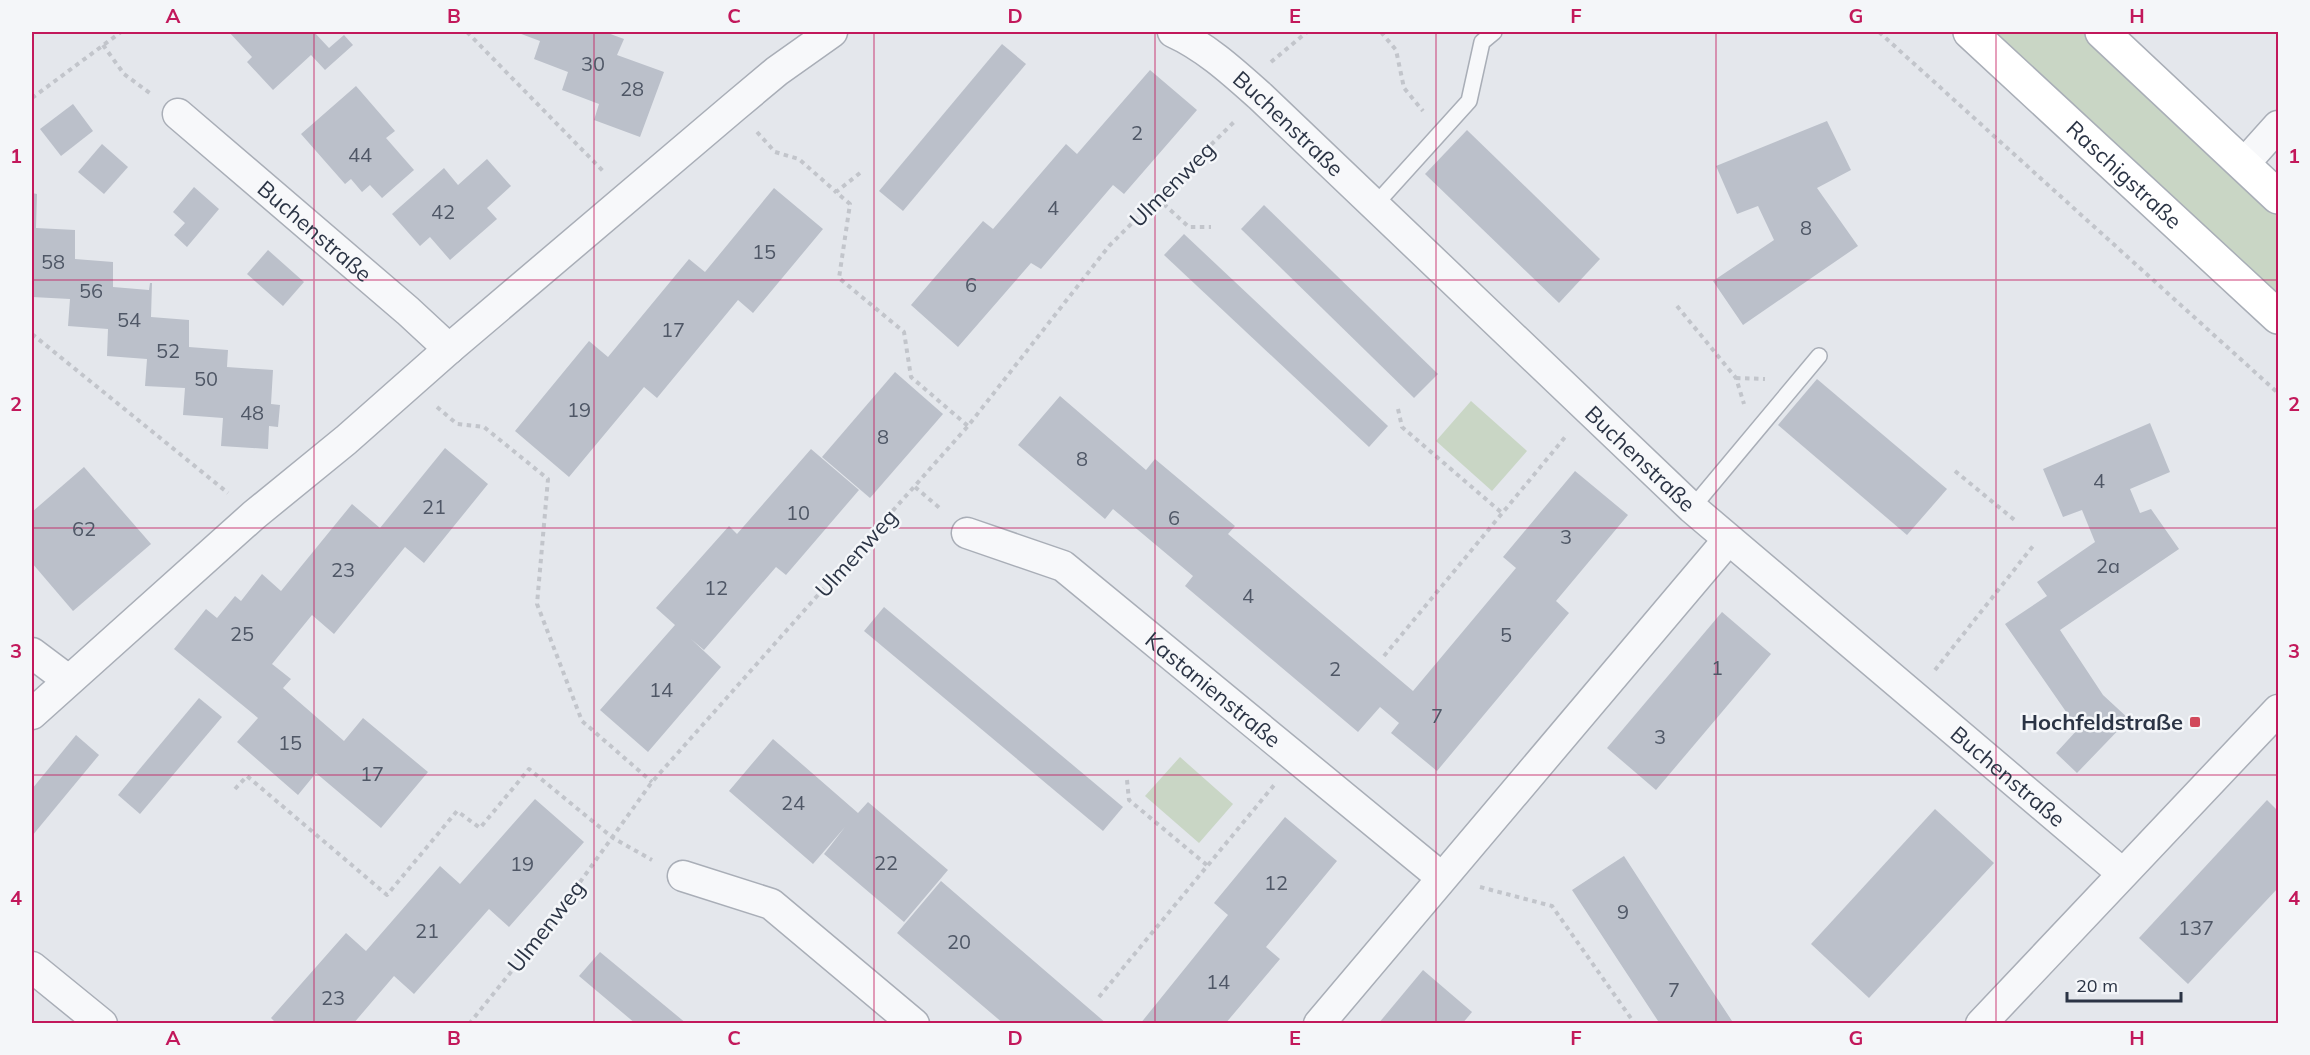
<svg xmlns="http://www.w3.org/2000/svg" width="2310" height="1055" viewBox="0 0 2310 1055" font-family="Mulish,sans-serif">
<rect width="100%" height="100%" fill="#e4e7ec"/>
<g fill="#c9d6c5">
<polygon points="1970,32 2102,32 2278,197 2278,317"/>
<polygon points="1471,401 1527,451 1492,491 1436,441"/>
<polygon points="1180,757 1233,804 1199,843 1145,796"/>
</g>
<g fill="#bbc0ca">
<polygon points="229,32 314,32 329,48 344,35 353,45 325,70 311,55 273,90 247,62 252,57"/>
<polygon points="516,32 605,32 624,39 617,55 664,72 640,137 594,120 599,104 562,90 568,72 534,59 540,41"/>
<polygon points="1002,44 1026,64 903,211 879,191"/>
<polygon points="1150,70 1197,110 1124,194 1113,185 1041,269 1031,263 958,347 911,305 983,221 993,229 1066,144 1077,154"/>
<polygon points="356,86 395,131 386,138 414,170 382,198 370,185 362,192 351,179 345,184 301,134"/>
<polygon points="73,104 93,131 61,156 40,129"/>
<polygon points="1827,121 1851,170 1817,188 1858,246 1743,325 1713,281 1774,240 1758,206 1737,214 1716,166"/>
<polygon points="1467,130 1600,259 1559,303 1425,174"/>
<polygon points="102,144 128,167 104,194 78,172"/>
<polygon points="487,159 511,186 487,208 497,219 450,260 430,237 420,246 392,214 444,168 458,185"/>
<polygon points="194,187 219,209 187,247 174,235 185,223 173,212"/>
<polygon points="774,188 823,229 753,313 738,300 657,398 644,387 569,477 515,431 589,341 608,357 689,259 705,272"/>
<polygon points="32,193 37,194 36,228 75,230 75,259 113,262 113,287 149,290 150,283 152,283 151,317 189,320 189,347 228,350 227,367 273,370 271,404 280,405 278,427 269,426 268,449 221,446 223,418 183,415 185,388 145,386 147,359 107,356 108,329 68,326 70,299 32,297"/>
<polygon points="1264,205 1438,374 1414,398 1241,229"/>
<polygon points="1184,234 1388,426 1369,447 1164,255"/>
<polygon points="268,250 304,282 283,306 247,274"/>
<polygon points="895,372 943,414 870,498 822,457"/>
<polygon points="1817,379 1947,489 1907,535 1778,425"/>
<polygon points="1060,396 1146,470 1155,459 1235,526 1228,534 1413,691 1516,568 1503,557 1575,471 1628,515 1556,601 1569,613 1437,771 1391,733 1399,723 1380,707 1358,732 1185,586 1193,576 1113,509 1105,519 1018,445"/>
<polygon points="2150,423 2170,472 2130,489 2140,513 2151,509 2179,549 2060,630 2103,695 2129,719 2077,773 2056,753 2078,729 2005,624 2047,596 2037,582 2095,542 2082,510 2063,517 2043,469"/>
<polygon points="445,448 488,484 424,563 405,547 334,634 312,615 272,664 291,679 283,688 344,741 363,718 428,772 381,828 316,773 298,795 237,742 258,718 174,649 206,609 217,618 235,596 241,601 262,574 281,591 352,504 380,528"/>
<polygon points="811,449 859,490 786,575 776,567 704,650 691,639 721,667 648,752 600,710 675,625 656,608 729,526 737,534"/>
<polygon points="84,467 151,544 73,611 32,563 32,512"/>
<polygon points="884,607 1123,807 1103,831 864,631"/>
<polygon points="1722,612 1771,654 1656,790 1607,748"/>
<polygon points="199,698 222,717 140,814 118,795"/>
<polygon points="76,735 99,755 32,836 32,789"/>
<polygon points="773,739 858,813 868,802 948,870 904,922 824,854 845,827 813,864 729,791"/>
<polygon points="535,799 584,842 509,927 489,909 414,994 394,976 353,1024 277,1024 271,1018 346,933 366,951 440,866 460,884"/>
<polygon points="2267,800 2278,811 2278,888 2188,984 2139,938"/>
<polygon points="1935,809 1994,863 1869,998 1811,944"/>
<polygon points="1285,817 1337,861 1266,947 1280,959 1225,1024 1140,1024 1228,915 1214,903"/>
<polygon points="1624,856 1674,933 1734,1024 1660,1024 1572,890"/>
<polygon points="941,881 1021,950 1107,1024 1004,1024 897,933"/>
<polygon points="600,952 687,1024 636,1024 579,976"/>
<polygon points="1423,970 1472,1012 1462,1024 1378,1024"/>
</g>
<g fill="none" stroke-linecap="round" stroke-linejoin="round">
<defs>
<g id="lane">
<polyline points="1374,206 1469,101 1482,42 1494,32"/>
<polyline points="1692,508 1819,356"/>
</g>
<g id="street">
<path id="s1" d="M1173 32C1206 47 1233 72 1260 96L1692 508 2122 873"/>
<path id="s2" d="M178 114 408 311 449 349"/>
<polyline points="2243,165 2278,126"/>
<path id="s3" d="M967 533 1063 566 1441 877"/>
<polyline points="32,653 68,680"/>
<polyline points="32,714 254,515 346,440 449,349 734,107 777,71 832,32"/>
<polyline points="683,876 771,904 914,1024"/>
<polyline points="32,967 102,1024"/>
<polyline points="1319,1024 1728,540"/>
<polyline points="1981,1024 2278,710"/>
</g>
<g id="secondary">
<path id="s4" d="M1970 32 2278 317"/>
<polyline points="2102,32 2278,197"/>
</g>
</defs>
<use href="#lane" stroke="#a9aeb7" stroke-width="18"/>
<use href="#street" stroke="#a9aeb7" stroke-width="33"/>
<use href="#secondary" stroke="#a9aeb7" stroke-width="36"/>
<g stroke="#c2c5cb" stroke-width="4" stroke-dasharray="4.5 4.5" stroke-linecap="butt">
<polyline points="467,32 604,172"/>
<polyline points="1381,32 1396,50 1404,88 1423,111"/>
<polyline points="1879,32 2278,393"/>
<polyline points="103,45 124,74 151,94"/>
<polyline points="1271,62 1307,32"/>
<polyline points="32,98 121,32"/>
<polyline points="757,132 775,152 799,159 836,192"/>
<polyline points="860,173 836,192 850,204 839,278 904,332 911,377 968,426"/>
<polyline points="1157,198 1189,227 1211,227"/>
<polyline points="1677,306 1736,378 1744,404"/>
<polyline points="32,334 228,493"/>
<polyline points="1736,378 1765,379"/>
<polyline points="437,407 457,424 484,427 548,479 537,604 582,721 652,782"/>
<polyline points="1398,409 1402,427 1502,513"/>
<polyline points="1955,471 2017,522"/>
<polyline points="915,487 942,510"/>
<polyline points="1384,656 1566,436"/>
<polyline points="1935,670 2033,546"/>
<polyline points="1127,780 1129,800 1208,866"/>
<polyline points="235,789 247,776 387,895 457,811 480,828 529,769 613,838 652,860"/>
<polyline points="32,875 32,876"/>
<polyline points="1480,887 1552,906 1635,1024"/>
<polyline points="1099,997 1275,784"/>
<polyline points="469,1024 552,921 652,782 968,426 1109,246 1236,120"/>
</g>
<use href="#lane" stroke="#f7f8fa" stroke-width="15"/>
<use href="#street" stroke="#f7f8fa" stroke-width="30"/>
<use href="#secondary" stroke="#fff" stroke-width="33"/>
</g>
<path fill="none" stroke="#c2185b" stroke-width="1.5" stroke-opacity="0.55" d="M314 32V1024M594 32V1024M874 32V1024M1155 32V1024M1436 32V1024M1716 32V1024M1996 32V1024M32 280H2278M32 528H2278M32 775H2278"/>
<rect fill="#d1495b" stroke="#f4f6f9" stroke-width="2" x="2189" y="716" width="12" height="12" rx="3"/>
<g text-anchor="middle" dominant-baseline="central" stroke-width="5" stroke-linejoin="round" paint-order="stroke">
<g font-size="20" fill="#4f5766">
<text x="593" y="63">30</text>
<text x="632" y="88">28</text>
<text x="1137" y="132">2</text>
<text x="360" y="154">44</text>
<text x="1053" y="207">4</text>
<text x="443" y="211">42</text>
<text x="1806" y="227">8</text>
<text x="764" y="251">15</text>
<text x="53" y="261">58</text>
<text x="971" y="284">6</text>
<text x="91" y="290">56</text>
<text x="129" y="319">54</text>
<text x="673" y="329">17</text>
<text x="168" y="350">52</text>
<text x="206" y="378">50</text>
<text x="579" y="409">19</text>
<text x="252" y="412">48</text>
<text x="883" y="436">8</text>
<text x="1082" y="458">8</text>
<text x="2099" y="480">4</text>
<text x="434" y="506">21</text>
<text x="798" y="512">10</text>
<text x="1174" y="517">6</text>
<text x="84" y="528">62</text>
<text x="1566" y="536">3</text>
<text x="2108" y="565">2a</text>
<text x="343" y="569">23</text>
<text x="716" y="587">12</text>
<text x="1248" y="595">4</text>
<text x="242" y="633">25</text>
<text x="1506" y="634">5</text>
<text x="1717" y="667">1</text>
<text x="1335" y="668">2</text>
<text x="661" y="689">14</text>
<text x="1437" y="715">7</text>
<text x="1660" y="736">3</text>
<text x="290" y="742">15</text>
<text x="372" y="773">17</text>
<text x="793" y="802">24</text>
<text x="886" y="862">22</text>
<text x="522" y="863">19</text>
<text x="1276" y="882">12</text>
<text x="1623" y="911">9</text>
<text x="2196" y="927">137</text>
<text x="427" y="930">21</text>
<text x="959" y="941">20</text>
<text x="1218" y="981">14</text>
<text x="1674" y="989">7</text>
<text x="333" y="997">23</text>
</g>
<g font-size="22" fill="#2b3445" stroke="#f4f6f9">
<text stroke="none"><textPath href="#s1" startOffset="148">Buchenstraße</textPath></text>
<text stroke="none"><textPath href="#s4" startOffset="210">Raschigstraße</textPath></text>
<text transform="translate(1172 184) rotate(-45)">Ulmenweg</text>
<text stroke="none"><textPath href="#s2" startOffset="180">Buchenstraße</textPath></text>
<text stroke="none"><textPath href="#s1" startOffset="634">Buchenstraße</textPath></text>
<text transform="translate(856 553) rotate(-48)">Ulmenweg</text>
<text stroke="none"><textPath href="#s3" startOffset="296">Kastanienstraße</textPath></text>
<text stroke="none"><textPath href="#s1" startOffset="1120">Buchenstraße</textPath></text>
<text transform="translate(546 926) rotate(-52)">Ulmenweg</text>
</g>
<g font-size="22" font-weight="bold" fill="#2b3445" stroke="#f4f6f9" text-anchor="end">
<text x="2183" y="722">Hochfeldstraße</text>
</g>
</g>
<rect width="2310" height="1055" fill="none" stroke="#f4f6f9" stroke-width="66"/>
<path d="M2067 992v9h114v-9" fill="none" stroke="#2b3445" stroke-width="3"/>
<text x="2076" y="992" font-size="18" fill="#2b3445" stroke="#f4f6f9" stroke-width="4.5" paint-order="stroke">20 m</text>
<rect x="33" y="33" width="2244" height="989" fill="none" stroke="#c2185b" stroke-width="2"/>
<g font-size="20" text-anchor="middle" font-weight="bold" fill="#c2185b">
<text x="173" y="23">A</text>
<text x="454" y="23">B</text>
<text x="734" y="23">C</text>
<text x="1015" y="23">D</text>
<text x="1295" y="23">E</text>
<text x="1576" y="23">F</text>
<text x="1856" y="23">G</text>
<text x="2137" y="23">H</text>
<text x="16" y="163">1</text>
<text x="2294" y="163">1</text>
<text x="16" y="411">2</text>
<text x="2294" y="411">2</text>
<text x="16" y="658">3</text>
<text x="2294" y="658">3</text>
<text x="16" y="905">4</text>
<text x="2294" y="905">4</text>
<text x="173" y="1045">A</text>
<text x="454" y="1045">B</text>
<text x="734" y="1045">C</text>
<text x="1015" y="1045">D</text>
<text x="1295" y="1045">E</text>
<text x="1576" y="1045">F</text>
<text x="1856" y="1045">G</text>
<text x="2137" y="1045">H</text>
</g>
</svg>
